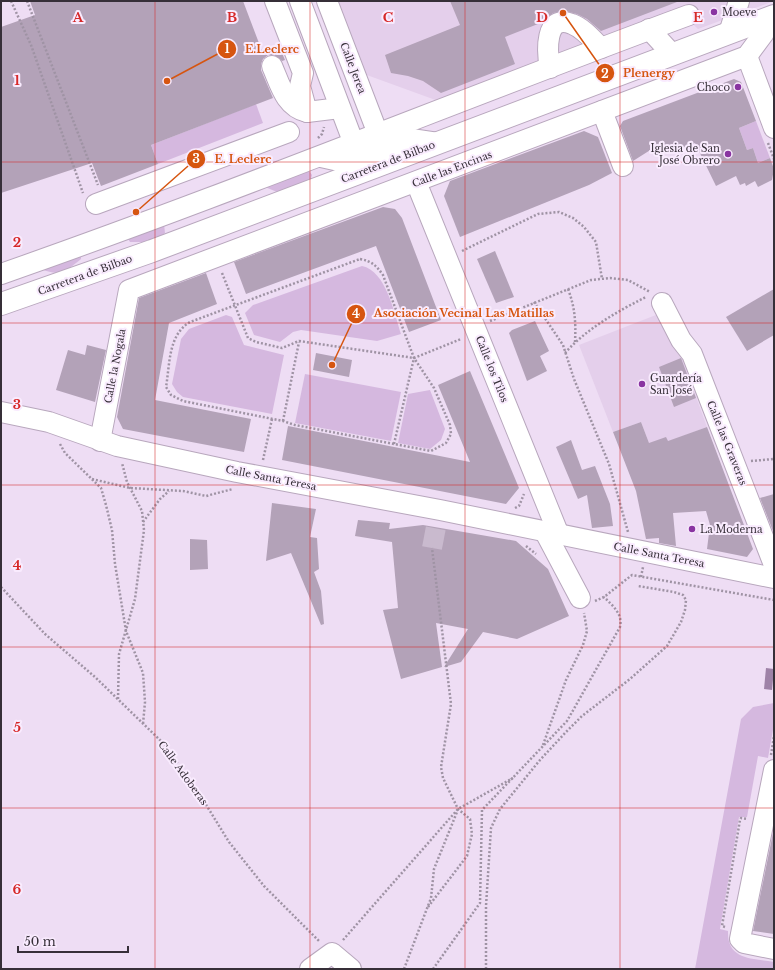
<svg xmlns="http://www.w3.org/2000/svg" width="775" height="970" viewBox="0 0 775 970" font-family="'Libre Baskerville',serif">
<rect width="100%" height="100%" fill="#eeddf4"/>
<g fill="#e4cfeb">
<polygon points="334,1 774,1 698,29 677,9 441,102 364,74"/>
<polygon points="661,313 682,358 707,427 651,448 641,422 613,432 579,345"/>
</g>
<g fill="#d5b8df">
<polygon points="256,104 263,123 158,164 151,145"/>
<polygon points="756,121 770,158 758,163 753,148 747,150 739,128"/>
<polygon points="305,172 310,172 312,175 310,182 282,194 265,187"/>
<polygon points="164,224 165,233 154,242 130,242 127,237"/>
<path d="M81 255V259C66 271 61 277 41 269Z"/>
<path d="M362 266C386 271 394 312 401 334L377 341 301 330 293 332 280 342 254 335 245 313 253 305Z"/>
<polygon points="226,315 232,317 244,345 284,355 272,414 183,397 177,392 172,384 181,339 189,329"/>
<polygon points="305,374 401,392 391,441 295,423"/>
<polygon points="430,390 445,429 441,440 430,449 398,443 408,394"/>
<path d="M774 703V724L768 758 758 756 747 817H739L720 929 728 931C727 960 752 958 774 962V969H695L741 719 753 707Z"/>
</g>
<polygon fill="#9e82a7" points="766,668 774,669 772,690 764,689"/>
<g fill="#b3a2b8">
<polygon points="30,1 243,1 262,51 279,46 285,60 282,61 274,55 268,55 263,59 261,64 261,70 273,98 151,145 158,164 101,186 92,163 1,193 1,27 35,15"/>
<polygon points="450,1 677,1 677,2 601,31 587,19 577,14 565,11 553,13 543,22 505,37 515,64 441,93 423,81 408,76 391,73 385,55 460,25"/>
<polygon points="734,79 741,82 756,121 739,128 747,150 753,148 758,163 770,158 774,169 772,180 758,187 755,181 746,186 745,183 740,185 736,176 716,186 695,143 670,153 663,142 633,161 620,126 623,121"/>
<polygon points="584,131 598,137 612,173 589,185 460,237 444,196 450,181"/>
<polygon points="383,207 395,209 402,218 441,320 409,332 376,246 246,294 234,262"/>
<polygon points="495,251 514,297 496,303 477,259"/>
<polygon points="206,273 217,304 169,323 155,400 251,419 244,452 123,429 117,417 139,298"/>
<polygon points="774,289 774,335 747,351 726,317"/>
<polygon points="535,321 549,351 540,356 547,371 527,381 509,333 512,330"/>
<polygon points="87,345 106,350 95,402 56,390 68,350 85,355"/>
<polygon points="316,353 352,360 349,377 313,370"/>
<polygon points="681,358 696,398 674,407 659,367"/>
<polygon points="470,371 519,488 506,504 282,460 288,426 470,462 438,385"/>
<polygon points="641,422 649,443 666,437 668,441 707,427 753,549 747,557 707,549 710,525 706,511 673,513 676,546 659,543 659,538 646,539 636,491 613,432"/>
<polygon points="571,440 582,470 595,466 610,504 613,526 592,528 587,495 578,499 556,447"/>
<polygon points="774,494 774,531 773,531 760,498"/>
<polygon points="272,503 316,509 310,537 317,538 319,569 314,572 321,591 324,624 321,625 291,553 266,561"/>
<polygon points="358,520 390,523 389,529 423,525 516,541 548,569 569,616 517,639 483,632 461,662 444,667 468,629 436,623 442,667 401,679 383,610 398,608 392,542 355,536"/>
<polygon points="190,539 207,540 208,569 190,570"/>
<polygon points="773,833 774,833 774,934 753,931"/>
</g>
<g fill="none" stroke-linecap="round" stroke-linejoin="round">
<polyline stroke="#c9bace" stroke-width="20" stroke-dasharray="20 10" stroke-linecap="butt" points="432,548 436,527"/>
<defs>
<g id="minor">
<polyline points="275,1 303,73 300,86 307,112 340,108"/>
<polyline points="300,1 354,144 359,152 366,156"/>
<polyline points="327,1 378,134 383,142 391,147"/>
<polyline points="649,29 672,54"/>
<polyline points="729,33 739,1"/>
<polyline points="747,56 774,128"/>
<path d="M272 66C280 84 285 107 307 112"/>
<path d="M550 68C547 52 544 13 572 24 583 28 593 40 601 48"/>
<polyline points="602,111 623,166"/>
<polyline points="321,157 348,163 411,139 438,143"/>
<polyline points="416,182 559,535"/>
<polyline points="96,204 289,132"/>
<path d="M1 274C233 193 459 100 689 15"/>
<polyline points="662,303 681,340 692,354 774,565"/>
<polyline points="1,412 49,422 117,446 237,472 440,510 774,578"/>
<polyline points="100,441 129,290 747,56 764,33 761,20"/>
<polyline points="545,532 580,598"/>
<polyline points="774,770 740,939 744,943 774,949"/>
<polyline points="310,969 332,953 351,969"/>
</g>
<polyline id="major" points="1,304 152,251 774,16"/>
</defs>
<use href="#minor" stroke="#b8a7bd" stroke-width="22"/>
<use href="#major" stroke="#b8a7bd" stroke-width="24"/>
<g stroke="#9f93a4" stroke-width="2.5" stroke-dasharray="2 2" stroke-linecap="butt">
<polyline points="11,1 31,45 83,193"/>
<polyline points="27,1 98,185"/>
<polyline points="318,138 322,134 324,127"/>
<polyline points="768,143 774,159"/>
<polyline points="462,251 538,214 559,212 573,218 584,227 596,242 602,279"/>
<path d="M360 259C371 261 376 265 383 275L414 358 434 388 450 425 451 434 446 443 431 451 295 425 283 421 183 401 171 395 166 387C170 364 168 335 190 322Z"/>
<polyline points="222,273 248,338 256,342 282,348 299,341 414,358 461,339"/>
<path d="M568 289C575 307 576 323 575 342"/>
<polyline points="534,302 563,345 574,379 609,464 628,532"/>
<polyline points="490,321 591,280 610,278 628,280 650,292"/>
<path d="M565 353C586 329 618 311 646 297"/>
<polyline points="283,421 299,342"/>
<polyline points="60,444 65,453 101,488 106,505 112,530 115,564 126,631 143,673 145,702 143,724"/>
<polyline points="394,444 414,358"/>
<polyline points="263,460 272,419"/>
<polyline points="751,461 774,459"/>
<polyline points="92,479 130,488 183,491 206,496 233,489"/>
<polyline points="515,508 519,506 524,494"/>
<polyline points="143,522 160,499 169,491"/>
<polyline points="526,546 536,554"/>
<polyline points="641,577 643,567"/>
<polyline points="1,587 45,634 95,677 162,742 197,790 229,842 264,886 320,942"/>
<polyline points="595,601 604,597 632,575 774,600"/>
<polyline points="118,699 119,654 135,599 144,530 142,511 127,482 122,463"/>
<polyline points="543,745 566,680 583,645 587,631 584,613"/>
<polyline points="771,755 774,736"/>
<polyline points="428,907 467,856 472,834 470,819 458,809 443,778 441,767 451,704 432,548"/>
<polyline points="725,927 722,926 740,820 741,818 748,819"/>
<polyline points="343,940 458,809 513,778"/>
<polyline points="404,969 431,898 434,869 457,812"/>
<path d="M433 969 480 903 482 810 567 721 620 627C623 614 613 606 604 597"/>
<polyline points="486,969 486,906 491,828 500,809 540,760 566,732 582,716 630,679 667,646 681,622 685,610 686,600 683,595 674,592 638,586"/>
</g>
<use href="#minor" stroke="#fff" stroke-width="20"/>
<use href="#major" stroke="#fff" stroke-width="22"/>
</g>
<path fill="none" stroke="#d62828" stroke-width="1" stroke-opacity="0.55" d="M155 1V969M310 1V969M465 1V969M620 1V969M1 162H774M1 323H774M1 485H774M1 647H774M1 808H774"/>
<g fill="#8934a1" stroke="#f9ebfe" stroke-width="1.5">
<circle cx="714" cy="12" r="4"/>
<circle cx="738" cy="87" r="4"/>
<circle cx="728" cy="154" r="4"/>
<circle cx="642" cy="384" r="4"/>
<circle cx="692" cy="529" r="4"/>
</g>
<g text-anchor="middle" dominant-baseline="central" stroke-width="4" stroke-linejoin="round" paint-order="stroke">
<g font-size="10" fill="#362f38" stroke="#f9ebfe" text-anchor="start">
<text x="722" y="12">Moeve</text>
<text x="730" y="87" text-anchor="end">Choco</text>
<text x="720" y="148" text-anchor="end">Iglesia de San<tspan x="720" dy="12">José Obrero</tspan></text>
<text x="650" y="378">Guardería<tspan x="650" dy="12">San José</tspan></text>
<text x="700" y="529">La Moderna</text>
</g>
<g font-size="10" fill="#362f38" stroke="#f9ebfe">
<text transform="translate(353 68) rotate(69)">Calle Jerea</text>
<text transform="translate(388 162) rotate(-21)">Carretera de Bilbao</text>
<text transform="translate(452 169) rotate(-21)">Calle las Encinas</text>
<text transform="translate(85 275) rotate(-20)">Carretera de Bilbao</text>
<text transform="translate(115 366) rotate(-79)">Calle la Nogala</text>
<text transform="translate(492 369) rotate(68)">Calle los Tilos</text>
<text transform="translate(727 443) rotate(68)">Calle las Graveras</text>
<text transform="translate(271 478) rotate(11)">Calle Santa Teresa</text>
<text transform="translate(659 555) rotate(11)">Calle Santa Teresa</text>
<text transform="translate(183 773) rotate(54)">Calle Adoberas</text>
</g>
</g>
<g font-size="13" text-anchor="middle" font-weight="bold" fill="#d62828" stroke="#f9ebfe" stroke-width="4" stroke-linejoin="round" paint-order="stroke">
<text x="78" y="22">A</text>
<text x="232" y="22">B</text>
<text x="388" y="22">C</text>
<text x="542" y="22">D</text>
<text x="698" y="22">E</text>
<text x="17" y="85">1</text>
<text x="17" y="247">2</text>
<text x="17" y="409">3</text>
<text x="17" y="570">4</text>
<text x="17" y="732">5</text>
<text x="17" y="894">6</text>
</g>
<path fill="none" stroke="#d65510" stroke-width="1.5" d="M167 81L227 49M563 13L605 73M136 212L196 159M332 365L356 314"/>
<g fill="#d65510" stroke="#f9ebfe" stroke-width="1.5">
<circle cx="167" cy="81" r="4"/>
<circle cx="563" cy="13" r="4"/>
<circle cx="136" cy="212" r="4"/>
<circle cx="332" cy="365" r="4"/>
<circle cx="227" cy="49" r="10"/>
<circle cx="605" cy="73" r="10"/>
<circle cx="196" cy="159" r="10"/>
<circle cx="356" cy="314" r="10"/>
</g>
<g font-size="12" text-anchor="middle" font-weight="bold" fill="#fff">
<text x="227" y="53">1</text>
<text x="605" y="78">2</text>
<text x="196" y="163">3</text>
<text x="356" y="318">4</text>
</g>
<g font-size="11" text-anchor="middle" font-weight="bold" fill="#d65510" stroke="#f9ebfe" stroke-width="4" stroke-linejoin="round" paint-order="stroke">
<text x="272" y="53">E.Leclerc</text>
<text x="649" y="77">Plenergy</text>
<text x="243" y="163">E. Leclerc</text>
<text x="464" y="317">Asociación Vecinal Las Matillas</text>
</g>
<rect width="775" height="970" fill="none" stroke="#362f38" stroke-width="4"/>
<path d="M18 946v6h110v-6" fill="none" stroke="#362f38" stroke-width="2"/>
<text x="24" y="946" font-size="12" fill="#362f38" stroke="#f9ebfe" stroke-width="3" paint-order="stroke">50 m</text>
</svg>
